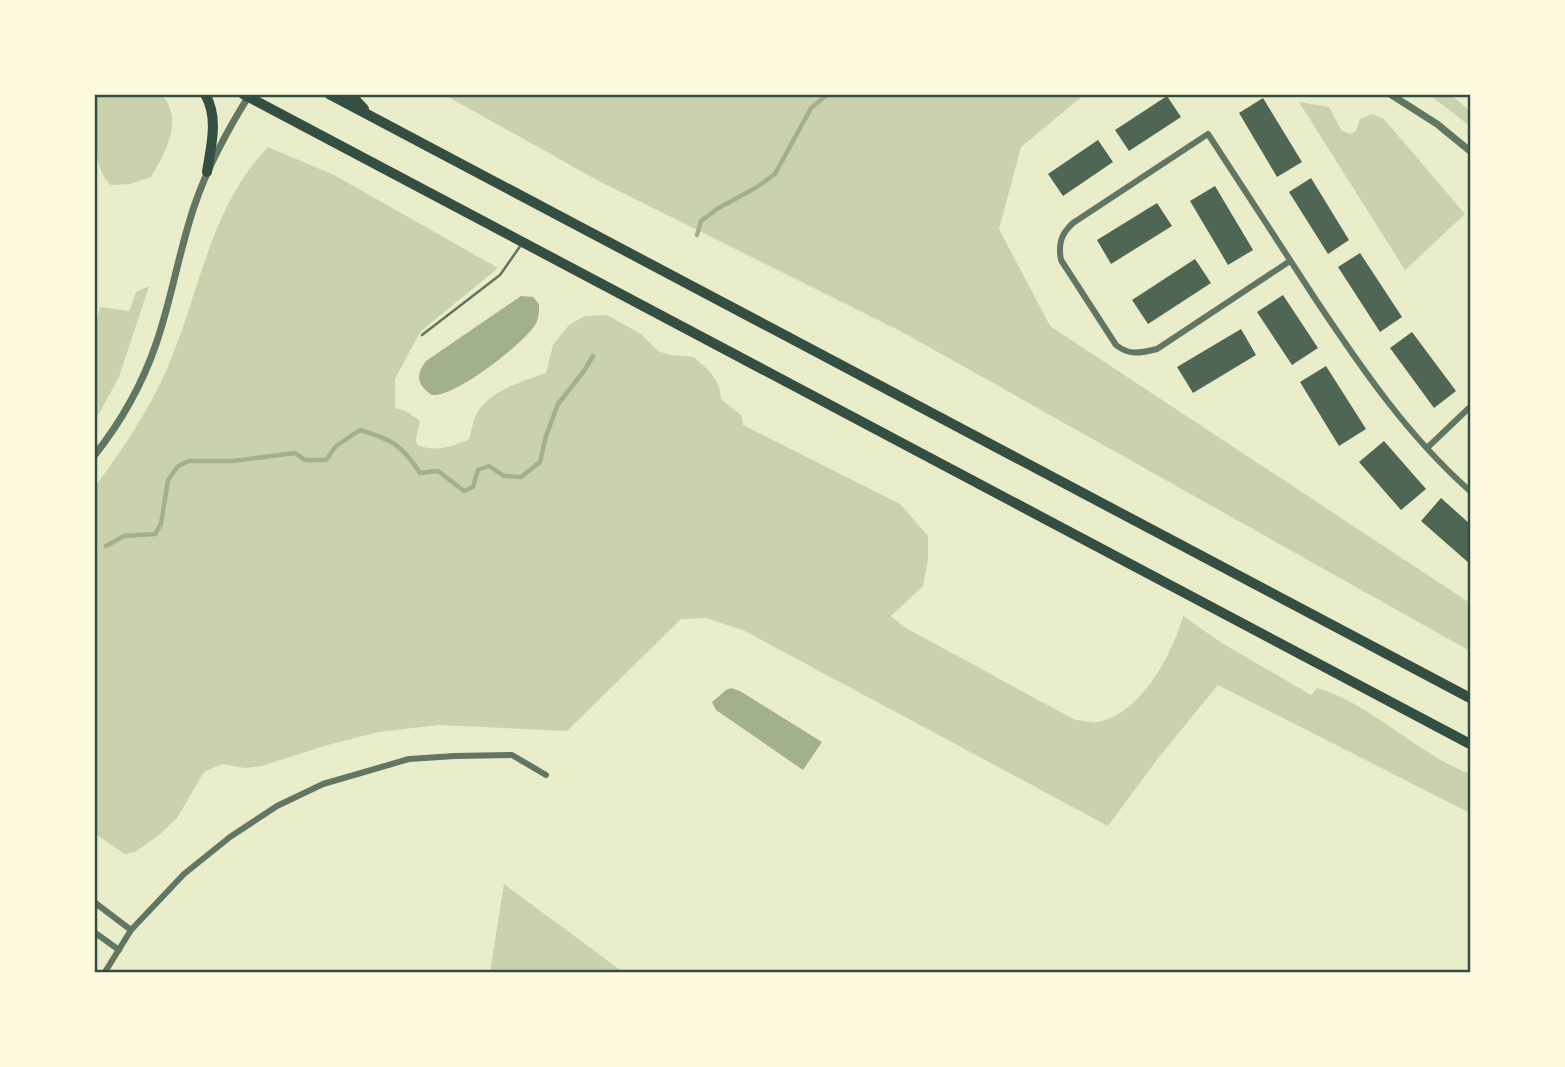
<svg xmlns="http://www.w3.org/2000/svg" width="1565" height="1067" viewBox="0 0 1565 1067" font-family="'Roboto Condensed',sans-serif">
<rect width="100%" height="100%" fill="#e9edc9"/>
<g fill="#cad2ad">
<path d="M94 95H162C184 120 166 152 151 177L130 184 111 185C91 169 94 119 94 95Z"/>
<polygon points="445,95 1084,95 1021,147 999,229 1050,326 1470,603 1470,651 904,333 595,179"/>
<polygon points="1430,95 1451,95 1470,111 1470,126"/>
<polygon points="1299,102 1329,107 1341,130 1350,134 1356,131 1360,119 1371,114 1383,118 1465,214 1405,270"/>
<path d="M268 147 334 175 498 268 420 332 395 379V408L406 411 420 421 416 439 417 445C434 452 453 447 469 439 472 429 474 415 481 407 497 388 524 381 546 373L553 345 569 325 585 316 607 315 641 334 658 351 670 355 694 357C708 370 720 378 721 399L742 416 743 425 900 504 928 536V560L923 586 891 616 904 627 1075 720C1082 720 1090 723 1097 722 1140 716 1173 653 1183 616L1222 643 1311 695 1317 688C1370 703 1417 754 1470 774V813L1218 685 1159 757 1108 826 743 630 706 618 681 619 567 731 439 725 378 732 324 746 262 766 245 768 222 764 204 772 177 818 159 835 135 852 125 854 94 833 95 487C122 450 148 412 167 369 199 295 210 207 268 147Z"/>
<polygon points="149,286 119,377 95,421 95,326 100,307 129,311 136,292"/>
<polygon points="504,884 623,972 490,972"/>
</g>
<g fill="#a3b18a">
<path d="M521 296 533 297 539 304C539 312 539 318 535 325 523 344 454 398 432 395 417 385 415 375 426 361Z"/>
<polygon points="731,688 740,691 822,742 803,770 716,710 712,702 726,690"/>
</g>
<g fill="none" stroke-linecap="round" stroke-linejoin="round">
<g stroke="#a3b18a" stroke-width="4.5">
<polyline points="697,235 701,221 717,209 757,187 775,174 811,108 828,94"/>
<path d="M106 546 124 536 155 534 161 524 168 480 178 466 189 461H233L295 453 305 460H326L336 446 360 430C391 439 402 445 420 473L438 471 464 491 473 487 478 470 489 466 504 476 521 477 540 462 546 436 558 404 584 371 593 356"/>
</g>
</g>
<g fill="#4f6655">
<polygon points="1167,96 1181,117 1129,151 1115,130"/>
<polygon points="1263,98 1302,162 1277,177 1239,113"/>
<polygon points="1098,140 1113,162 1063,196 1048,174"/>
<polygon points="1311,178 1349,240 1328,254 1289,192"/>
<polygon points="1215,186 1253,250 1228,265 1190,201"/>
<polygon points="1157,203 1172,226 1111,264 1097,240"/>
<polygon points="1360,253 1402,317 1380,332 1338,267"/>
<polygon points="1195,259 1211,283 1148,324 1132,300"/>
<polygon points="1283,295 1318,348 1292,365 1257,312"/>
<polygon points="1241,329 1256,355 1193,393 1177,367"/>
<polygon points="1412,332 1456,391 1434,408 1390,348"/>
<polygon points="1326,366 1366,429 1339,446 1300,382"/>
<polygon points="1384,441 1426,489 1401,510 1359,462"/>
<polygon points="1441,498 1470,524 1470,564 1421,521"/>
</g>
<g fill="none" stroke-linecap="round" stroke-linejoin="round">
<polyline stroke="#617663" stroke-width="2.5" points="422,335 500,275 521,245"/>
<g stroke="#617663" stroke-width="6">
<path d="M1290 261 1157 349C1140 353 1130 356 1116 345L1061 260C1058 244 1061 234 1073 223L1208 134C1244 190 1280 245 1316 300 1362 369 1408 436 1470 491"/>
<polyline points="1427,448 1470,407"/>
<polyline points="94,902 131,930"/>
<polyline points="94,932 119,950"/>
<polyline points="105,972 131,930 184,874 230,837 277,806 323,784 409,759 455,756 512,755 546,775"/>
</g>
<g stroke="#617663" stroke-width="7">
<polyline points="1390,94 1437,124 1470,151"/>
<path d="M94 456C121 422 142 385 156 344 172 298 179 250 195 204 208 166 228 129 250 94"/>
</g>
<g stroke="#344e41" stroke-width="10">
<path d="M205 94C219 118 211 146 207 172"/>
<polyline points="243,94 1470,744"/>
<polyline points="329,94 1470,698"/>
<polyline points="350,94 364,109"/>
</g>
</g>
<rect width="1565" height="1067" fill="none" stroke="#fefae0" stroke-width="192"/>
<rect x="96" y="96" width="1373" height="875" fill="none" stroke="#344e41" stroke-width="2.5"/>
</svg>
